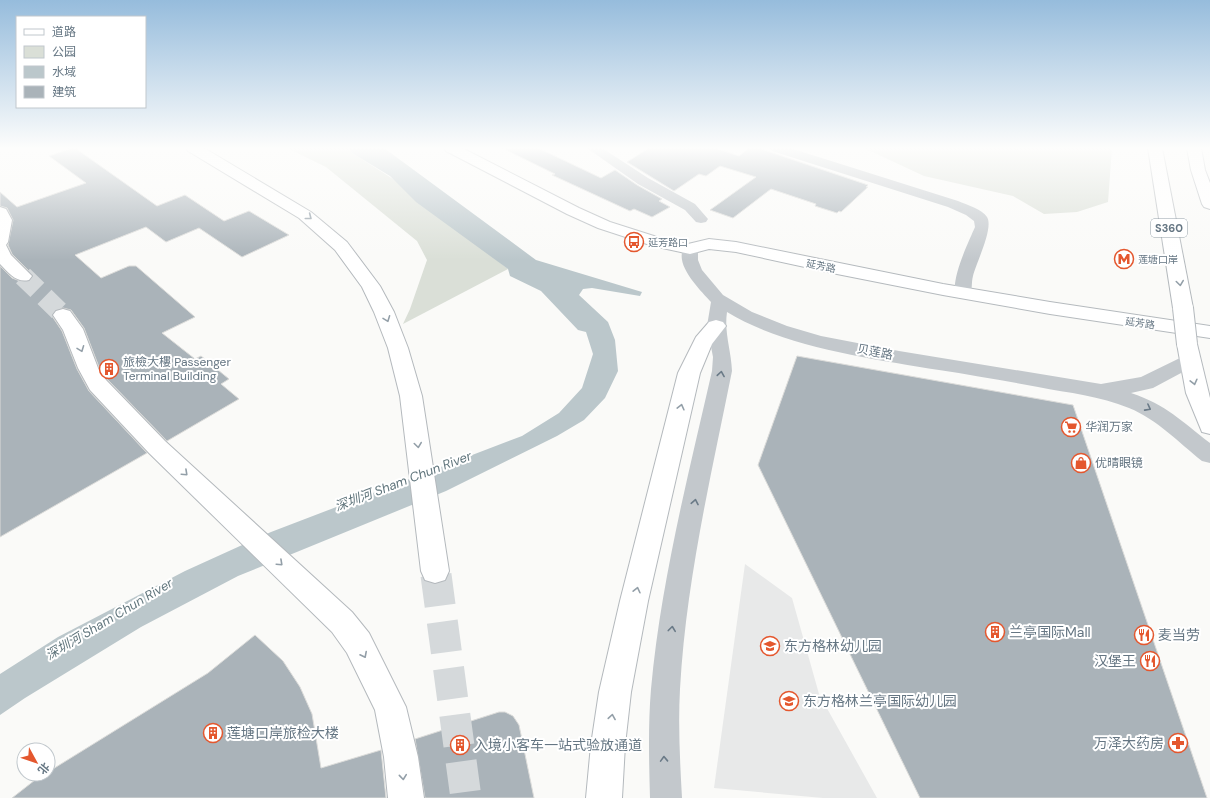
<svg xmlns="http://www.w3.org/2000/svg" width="1210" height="798" viewBox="0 0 1210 798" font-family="'DM Sans','Noto Sans SC',sans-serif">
<rect width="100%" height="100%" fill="#fafaf8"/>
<polygon fill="#e8e9e9" points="745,564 792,598 819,694 877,798 823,798 714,788"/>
<g fill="#dadfd7">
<polygon points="287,148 349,148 352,153 393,179 508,269 403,324 410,309 427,260 417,241 326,167"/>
<polygon points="864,148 1112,148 1108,202 1077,212 1044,214 1013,196 924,176"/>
</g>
<polygon fill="#bbc7cb" points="349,148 384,148 536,260 642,292 640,296 592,288 583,289 579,295 608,322 615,340 618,371 605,398 584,420 557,436 446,491 238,576 141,627 25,698 0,715 0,674 58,637 185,571 271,532 522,436 559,413 582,388 593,354 586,332 578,330 541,291 510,276 508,269 416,202 390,176 352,153"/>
<g fill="#aab3b9" stroke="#dcdcda">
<polygon points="72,148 75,148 157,206 185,195 224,221 249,211 289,235 242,257 199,228 166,242 146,227 75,255 101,278 129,266 136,266 195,317 162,333 195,359 201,356 229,379 221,384 239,399 167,441 107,379 99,367 84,328 71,310 63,308 56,310 52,316 62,331 77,369 89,391 147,453 0,537 0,266 12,278 20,281 29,281 34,276 12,254 8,245 13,220 7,208 0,206 0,192 17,207 86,183 49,156"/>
<polygon points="502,148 538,148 601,178 615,170 637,185 662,199 659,201 670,207 652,217 634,209 630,211 552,175 555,174"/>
<polygon points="649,148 715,148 739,156 749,148 758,148 868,185 866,187 868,187 841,212 839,211 837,213 815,206 816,204 771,189 733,218 710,210 756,177 720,166 706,176 699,174 674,191 627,162"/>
<polygon points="797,356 1073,405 1207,798 920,798 758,465"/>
<polygon points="255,635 283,661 300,687 312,714 321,768 381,750 386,798 12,798 35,780 45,774 48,774 48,772 208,673"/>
<polygon points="499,712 505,712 513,716 519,725 534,798 425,798 415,739"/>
</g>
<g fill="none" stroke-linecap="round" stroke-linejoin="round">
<polyline stroke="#d5d9db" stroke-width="20" stroke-dasharray="20 10" stroke-linecap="butt" points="23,276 63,315"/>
<polyline stroke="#d5d9db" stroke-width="24" stroke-dasharray="24 12" stroke-linecap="butt" points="435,571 436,576"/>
<polyline stroke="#d5d9db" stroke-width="31" stroke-dasharray="31 16" stroke-linecap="butt" points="436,575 466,798"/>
<defs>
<polygon id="major" points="444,148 462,148 579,208 610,222 657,237 688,244 709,239 736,242 943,284 1050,302 1210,326 1210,338 1050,314 943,295 837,274 736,252 709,249 690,254 653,246 598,228 567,214 446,151"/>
<g id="highway">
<polygon points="186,148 204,148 311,212 347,242 380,286 394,312 408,348 422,396 449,571 445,580 435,583 425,580 421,571 400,396 388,348 374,312 362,287 335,250 299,218 188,151"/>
<polygon points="1148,148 1162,148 1193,308 1190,312 1183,314 1176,312 1173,308"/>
<polygon points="1187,148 1201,148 1205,170 1210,183 1210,209 1204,207 1202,204 1191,170"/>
<path d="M0 207 6 209 12 220 8 242 6 245 11 255 32 276 29 280C16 283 9 273 0 264Z"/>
<polygon points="63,309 70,311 83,329 98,368 106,380 165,441 352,612 369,633 406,707 418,757 424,798 388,798 384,757 375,710 347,653 332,632 149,453 90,390 78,368 63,330 53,315 56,311"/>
<polygon points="716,320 723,322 726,326 712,344 700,373 648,601 631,692 625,745 622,798 586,798 591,745 599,692 620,601 678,373 696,337 709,322"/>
<polygon points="1187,337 1194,339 1197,344 1210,398 1210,434 1202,432 1186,393 1177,344 1180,339"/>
</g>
</defs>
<use href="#major" stroke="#b5babe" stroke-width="2"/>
<use href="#highway" stroke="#b4b9bd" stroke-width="2"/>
<g fill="#c3c8cc" fill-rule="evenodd">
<polygon points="587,148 602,148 648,178 695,204 708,219 706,222 701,223 696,222 685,210 638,184"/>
<path d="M770 148H790L958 201C967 205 982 209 987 217 994 228 976 263 973 276 971 283 973 290 969 297L963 298 957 297C948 284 969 241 975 227L974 221 966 215 948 207 772 151Z"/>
<path d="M690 244 695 246 698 249V260L702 270 723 295 752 312 787 326 821 336 899 351 1101 384 1141 377 1182 357 1189 355 1196 357 1198 361 1196 365 1153 388 1131 393C1167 405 1181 421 1210 443V463L1202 461C1178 442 1158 420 1129 408 1100 396 1069 393 1038 387 1005 381 972 375 939 370 873 359 784 347 727 312 724 333 731 349 732 371 711 476 686 581 680 689 678 725 680 762 682 798H650C649 762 648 725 651 689 661 581 688 476 712 371L713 357 707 326 711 302C700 290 672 263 685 246Z"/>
</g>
<use href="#major" fill="#fff" fill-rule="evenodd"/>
<use href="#highway" fill="#fff" fill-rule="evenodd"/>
<defs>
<polyline id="highway-bridge" points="1183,308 1187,344"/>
</defs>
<use href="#highway-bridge" stroke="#b4b9bd" stroke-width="22" stroke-linecap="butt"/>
<use href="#highway-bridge" stroke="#fff" stroke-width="20"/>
</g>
<defs><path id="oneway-chevron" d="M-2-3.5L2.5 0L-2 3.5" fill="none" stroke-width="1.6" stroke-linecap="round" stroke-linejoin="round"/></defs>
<g stroke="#939fa8">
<use href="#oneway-chevron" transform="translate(309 217) rotate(38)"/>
<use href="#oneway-chevron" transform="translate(1180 283) rotate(82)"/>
<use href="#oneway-chevron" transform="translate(387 319) rotate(69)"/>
<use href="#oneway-chevron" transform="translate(81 349) rotate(69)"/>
<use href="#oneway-chevron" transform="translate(1194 382) rotate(76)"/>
<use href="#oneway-chevron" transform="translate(681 407) rotate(-76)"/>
<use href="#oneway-chevron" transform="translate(418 445) rotate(82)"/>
<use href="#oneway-chevron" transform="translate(185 473) rotate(43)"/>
<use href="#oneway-chevron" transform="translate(280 563) rotate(43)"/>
<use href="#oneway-chevron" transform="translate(637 590) rotate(-77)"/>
<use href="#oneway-chevron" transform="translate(364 655) rotate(63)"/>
<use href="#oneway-chevron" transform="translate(612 717) rotate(-81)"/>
<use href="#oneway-chevron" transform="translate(403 777) rotate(84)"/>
</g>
<g stroke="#6a7a87">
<use href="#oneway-chevron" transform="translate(721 374) rotate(-81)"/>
<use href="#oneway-chevron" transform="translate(1148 408) rotate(28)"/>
<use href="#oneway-chevron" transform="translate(695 502) rotate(-79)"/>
<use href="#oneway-chevron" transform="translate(672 629) rotate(-83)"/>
<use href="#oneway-chevron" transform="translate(664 759) rotate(-92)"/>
</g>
<linearGradient id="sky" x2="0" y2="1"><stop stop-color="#96bcdc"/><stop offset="0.57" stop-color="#fdfdfc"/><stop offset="1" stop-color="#fdfdfc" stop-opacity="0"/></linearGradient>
<rect width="1210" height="260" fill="url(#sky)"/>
<defs>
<symbol id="bus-ring" viewBox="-11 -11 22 22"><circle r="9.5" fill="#fff" stroke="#e4572e" stroke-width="1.5"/><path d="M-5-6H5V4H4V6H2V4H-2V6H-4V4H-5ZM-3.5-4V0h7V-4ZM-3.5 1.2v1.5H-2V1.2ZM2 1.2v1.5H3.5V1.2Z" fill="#e4572e"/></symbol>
<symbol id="metro-ring" viewBox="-11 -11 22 22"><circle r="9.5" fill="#fff" stroke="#e4572e" stroke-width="1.5"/><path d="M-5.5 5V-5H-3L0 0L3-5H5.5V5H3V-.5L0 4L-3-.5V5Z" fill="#e4572e"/></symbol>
<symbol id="building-ring" viewBox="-11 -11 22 22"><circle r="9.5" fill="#fff" stroke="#e4572e" stroke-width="1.5"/><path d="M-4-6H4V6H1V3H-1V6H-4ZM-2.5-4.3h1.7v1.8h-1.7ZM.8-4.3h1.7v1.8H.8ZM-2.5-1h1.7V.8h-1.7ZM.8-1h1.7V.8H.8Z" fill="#e4572e"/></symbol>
<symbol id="supermarket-ring" viewBox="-11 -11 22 22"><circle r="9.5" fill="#fff" stroke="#e4572e" stroke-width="1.5"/><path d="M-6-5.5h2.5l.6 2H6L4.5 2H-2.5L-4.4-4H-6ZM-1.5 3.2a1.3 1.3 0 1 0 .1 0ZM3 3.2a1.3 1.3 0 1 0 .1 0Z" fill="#e4572e"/></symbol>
<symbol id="shop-ring" viewBox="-11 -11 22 22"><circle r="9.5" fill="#fff" stroke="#e4572e" stroke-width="1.5"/><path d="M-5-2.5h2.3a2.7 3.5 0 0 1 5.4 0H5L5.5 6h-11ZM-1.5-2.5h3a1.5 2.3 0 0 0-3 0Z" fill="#e4572e"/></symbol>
<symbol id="restaurant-ring" viewBox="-11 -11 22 22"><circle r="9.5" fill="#fff" stroke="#e4572e" stroke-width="1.5"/><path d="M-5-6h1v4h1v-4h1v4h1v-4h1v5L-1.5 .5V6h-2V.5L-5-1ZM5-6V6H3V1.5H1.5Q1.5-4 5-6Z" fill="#e4572e"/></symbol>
<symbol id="school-ring" viewBox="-11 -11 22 22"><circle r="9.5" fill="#fff" stroke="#e4572e" stroke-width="1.5"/><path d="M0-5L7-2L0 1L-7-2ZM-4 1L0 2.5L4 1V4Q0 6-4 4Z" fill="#e4572e"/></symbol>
<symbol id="pharmacy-ring" viewBox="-11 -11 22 22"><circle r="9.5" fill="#fff" stroke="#e4572e" stroke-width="1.5"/><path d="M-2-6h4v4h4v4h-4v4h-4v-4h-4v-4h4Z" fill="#e4572e"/></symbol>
</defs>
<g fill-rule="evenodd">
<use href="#bus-ring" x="623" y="231" width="22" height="22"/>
<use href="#metro-ring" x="1113" y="248" width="22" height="22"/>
<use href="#building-ring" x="98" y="358" width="22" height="22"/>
<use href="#supermarket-ring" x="1060" y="416" width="22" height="22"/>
<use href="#shop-ring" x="1070" y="452" width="22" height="22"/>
<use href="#building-ring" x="984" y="621" width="22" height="22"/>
<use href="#restaurant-ring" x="1133" y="624" width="22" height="22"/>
<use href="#school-ring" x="759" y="635" width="22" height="22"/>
<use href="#restaurant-ring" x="1139" y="650" width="22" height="22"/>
<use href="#school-ring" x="778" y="690" width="22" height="22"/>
<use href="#building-ring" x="202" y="722" width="22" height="22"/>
<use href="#pharmacy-ring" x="1167" y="732" width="22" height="22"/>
<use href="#building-ring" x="449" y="734" width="22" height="22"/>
</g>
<g text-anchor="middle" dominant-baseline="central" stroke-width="4" stroke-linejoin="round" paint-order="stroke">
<g font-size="10" fill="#657683" stroke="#fff" text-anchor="start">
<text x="648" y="242">延芳路口</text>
<text x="1138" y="259">莲塘口岸</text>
</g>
<g font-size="10" fill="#657683" stroke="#fff">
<text transform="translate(821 266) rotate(11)">延芳路</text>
<text transform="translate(1140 323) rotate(8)">延芳路</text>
</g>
<rect fill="#fff" stroke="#939fa8" stroke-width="1" x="1151" y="219" width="36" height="18" rx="3"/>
<g font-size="11" font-weight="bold" fill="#657683">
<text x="1169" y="228">S360</text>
</g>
<g font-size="12" fill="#657683" stroke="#fff">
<text transform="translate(875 352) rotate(11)">贝莲路</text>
</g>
<g font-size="12" fill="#657683" stroke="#fff" text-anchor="start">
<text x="123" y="362">旅檢大樓 Passenger<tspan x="123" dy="14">Terminal Building</tspan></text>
<text x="1085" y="427">华润万家</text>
<text x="1095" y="463">优晴眼镜</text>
</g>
<g font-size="13" font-style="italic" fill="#60757c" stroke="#fff">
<text transform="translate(403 481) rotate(-21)">深圳河 Sham Chun River</text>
<text transform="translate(109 619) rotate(-31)">深圳河 Sham Chun River</text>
</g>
<g font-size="14" fill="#657683" stroke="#fff" text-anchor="start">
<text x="1009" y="632">兰亭国际Mall</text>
<text x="1158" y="635">麦当劳</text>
<text x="784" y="646">东方格林幼儿园</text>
<text x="1136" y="661" text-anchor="end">汉堡王</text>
<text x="803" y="701">东方格林兰亭国际幼儿园</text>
<text x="227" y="733">莲塘口岸旅检大楼</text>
<text x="1164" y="743" text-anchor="end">万泽大药房</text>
<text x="474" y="745">入境小客车一站式验放通道</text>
</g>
</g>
<rect x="16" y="16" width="130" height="92" fill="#ffffff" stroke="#c1c8cd"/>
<rect x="24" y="29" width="20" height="6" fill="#ffffff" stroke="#c1c8cd"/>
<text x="52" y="36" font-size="12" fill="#657683">道路</text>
<rect x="24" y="46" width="20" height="12" fill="#dadfd7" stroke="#c1c8cd"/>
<text x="52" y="56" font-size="12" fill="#657683">公园</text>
<rect x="24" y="66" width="20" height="12" fill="#bbc7cb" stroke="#c1c8cd"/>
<text x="52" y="76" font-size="12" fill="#657683">水域</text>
<rect x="24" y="86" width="20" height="12" fill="#aab3b9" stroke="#c1c8cd"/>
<text x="52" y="96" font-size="12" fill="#657683">建筑</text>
<g transform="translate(36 762) rotate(130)"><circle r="19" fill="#ffffff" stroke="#c1c8cd"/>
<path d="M0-3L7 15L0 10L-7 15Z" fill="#e4572e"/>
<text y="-6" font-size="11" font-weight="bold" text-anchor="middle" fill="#657683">北</text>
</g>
</svg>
